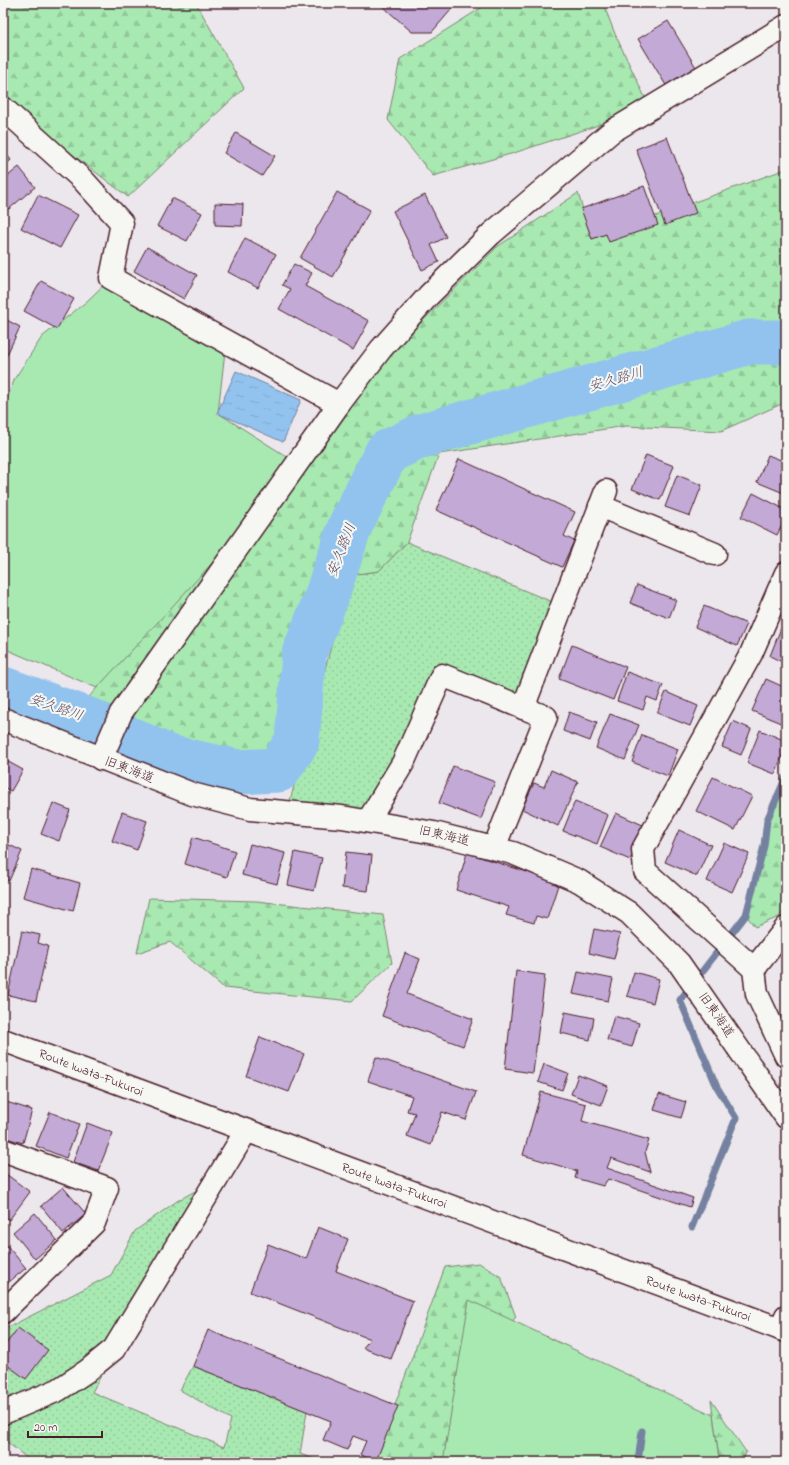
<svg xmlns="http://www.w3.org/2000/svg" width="789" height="1465" viewBox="0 0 789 1465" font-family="'Indie Flower','Klee One',sans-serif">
<defs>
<pattern id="grass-dots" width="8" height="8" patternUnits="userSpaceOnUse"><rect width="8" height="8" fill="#a8e9b2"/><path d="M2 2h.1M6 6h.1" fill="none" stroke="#92c799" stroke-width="1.8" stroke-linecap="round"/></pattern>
<pattern id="forest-firs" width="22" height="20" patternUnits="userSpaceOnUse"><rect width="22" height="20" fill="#a8e9b2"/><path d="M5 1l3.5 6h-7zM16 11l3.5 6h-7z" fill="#92c799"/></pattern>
<pattern id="water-ripples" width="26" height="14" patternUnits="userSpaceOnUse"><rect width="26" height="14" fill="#92c3ee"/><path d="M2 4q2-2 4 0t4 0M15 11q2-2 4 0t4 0" fill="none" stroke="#7fa7cc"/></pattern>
</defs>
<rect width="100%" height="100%" fill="#ece7ec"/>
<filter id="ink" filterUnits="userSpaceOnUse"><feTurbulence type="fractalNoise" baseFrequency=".025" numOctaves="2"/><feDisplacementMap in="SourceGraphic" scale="8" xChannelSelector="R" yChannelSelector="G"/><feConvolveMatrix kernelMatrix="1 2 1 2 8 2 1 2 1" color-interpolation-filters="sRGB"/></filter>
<g filter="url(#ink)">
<g fill="url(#grass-dots)" stroke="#79846e">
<polygon points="407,542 562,606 526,699 440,667 363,821 287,812 350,575 379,571"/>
<polygon points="217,1179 127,1328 92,1392 224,1447 231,1419 180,1390 193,1366 307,1411 300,1454 323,1462 208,1462 197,1456 194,1462 32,1462 3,1439 3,1330 111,1275 135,1231 177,1201"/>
</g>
<g fill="url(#forest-firs)" stroke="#79846e">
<polygon points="3,3 196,3 244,88 128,197 3,101"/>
<polygon points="489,3 603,3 615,34 650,108 514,153 433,176 388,120 400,59"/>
<polygon points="786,169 786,402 721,431 626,426 439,454 407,542 379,571 350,575 297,742 254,771 151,749 89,697 198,571 339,404 497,247 578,193 592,239"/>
<polygon points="786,777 786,908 779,917 755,927 746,915 767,820"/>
<polygon points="149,898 256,901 383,915 392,963 352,1001 224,988 170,942 137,953"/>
<polygon points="479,1263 501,1277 516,1317 480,1355 452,1462 374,1462 445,1267"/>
<polygon points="711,1400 746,1452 743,1462 714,1462 719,1458"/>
</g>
<g fill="#a8e9b2" stroke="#79846e">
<polygon points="111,278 226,342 218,413 297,463 274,496 97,688 3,648 3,410 15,378 42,337 86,302"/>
<polygon points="469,1300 713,1415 719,1459 713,1462 443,1462"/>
</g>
<polygon fill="url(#water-ripples)" stroke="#7581a0" points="236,371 301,400 283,442 217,413"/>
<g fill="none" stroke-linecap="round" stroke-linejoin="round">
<g stroke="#7581a0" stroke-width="7">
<polyline points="692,1227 736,1118 717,1087 680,1000 746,915 764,846 767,820 786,777"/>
<polyline points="638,1462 642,1431"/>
</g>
<polyline stroke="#92c3ee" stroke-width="45" points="3,689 94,722 168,757 239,772 278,770 297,742 304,654 326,598 350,526 387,452 421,436 749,342 786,342"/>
</g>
<g fill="#c3a9d6" stroke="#4a1f2b">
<polygon points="381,3 457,3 432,32 412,32 380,4"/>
<polygon points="668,21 697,69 667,87 638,39"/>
<polygon points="236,133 275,156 262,176 224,153"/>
<polygon points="667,137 696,213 665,225 636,149"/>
<polygon points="3,150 11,160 3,167"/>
<polygon points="19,167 35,187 9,209 3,202 3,180"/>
<polygon points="644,186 658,225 609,242 606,234 592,239 581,209"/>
<polygon points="337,192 370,210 333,277 300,258"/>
<polygon points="38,195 78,215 60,248 21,228"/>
<polygon points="425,195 446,237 431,245 439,262 422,270 393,211"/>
<polygon points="172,198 202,213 187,241 157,226"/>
<polygon points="215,203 243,204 242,226 215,225"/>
<polygon points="245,238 276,254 258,288 228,272"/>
<polygon points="147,247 197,275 184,299 134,271"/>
<polygon points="294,264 312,273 305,286 369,321 353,350 279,309 290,289 282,285"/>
<polygon points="41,281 74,299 57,329 24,311"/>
<polygon points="3,318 20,327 3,363"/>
<polygon points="786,422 786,432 782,431"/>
<polygon points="646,455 674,466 660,500 632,489"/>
<polygon points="768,455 786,462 786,494 757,482"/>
<polygon points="459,459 575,512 564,536 574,541 562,567 436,510"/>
<polygon points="677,475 702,485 690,516 665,507"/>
<polygon points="753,493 786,510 786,517 777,535 741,517"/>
<polygon points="637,585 676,600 669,618 630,603"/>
<polygon points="704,606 747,624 737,646 695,627"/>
<polygon points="781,628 786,630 786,655 783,654 780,661 770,656"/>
<polygon points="572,645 626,667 613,700 559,679"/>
<polygon points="627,672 663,685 657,701 647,697 643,710 617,701"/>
<polygon points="766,679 786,688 786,717 783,724 752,711"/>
<polygon points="666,692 698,706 690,726 657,713"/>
<polygon points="569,712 597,722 590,741 563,731"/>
<polygon points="610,714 639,725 625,760 596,748"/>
<polygon points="733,721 751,729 741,755 722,747"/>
<polygon points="760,730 786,741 786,747 775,774 747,763"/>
<polygon points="642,735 678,749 668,776 632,762"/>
<polygon points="3,759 23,770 11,791 3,787"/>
<polygon points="453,766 495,782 481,819 439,803"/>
<polygon points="551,770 578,782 558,826 522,809 534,783 544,787"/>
<polygon points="713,777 752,796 735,830 696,811"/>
<polygon points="575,801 608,815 597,844 563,831"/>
<polygon points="53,803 70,810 59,841 41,834"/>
<polygon points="122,812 147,821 137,850 112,841"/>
<polygon points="616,813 645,826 630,860 600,847"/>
<polygon points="679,830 711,845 697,876 665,862"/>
<polygon points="193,837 235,851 227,877 185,864"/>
<polygon points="3,842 22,851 9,881 3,878"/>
<polygon points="724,843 749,854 732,892 707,881"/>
<polygon points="250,844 285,853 277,884 242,875"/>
<polygon points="295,852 322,858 314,891 288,885"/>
<polygon points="346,852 372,855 368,891 342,888"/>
<polygon points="467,853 559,882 547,919 536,916 534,923 506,915 509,907 456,890"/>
<polygon points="31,869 80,883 73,911 23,897"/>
<polygon points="594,929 620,934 614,959 589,953"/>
<polygon points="22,931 40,935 38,943 48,946 36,1001 8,995"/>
<polygon points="405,953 420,959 407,994 473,1019 463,1046 382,1016"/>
<polygon points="516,971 545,975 533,1073 505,1069"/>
<polygon points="578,972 613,979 608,1001 573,994"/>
<polygon points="634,972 659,979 653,1003 627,996"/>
<polygon points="565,1012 594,1018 590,1040 561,1033"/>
<polygon points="614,1016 639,1023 632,1047 607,1040"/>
<polygon points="260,1037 304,1054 289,1092 246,1076"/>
<polygon points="376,1057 476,1092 466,1120 442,1112 431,1145 407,1136 415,1113 407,1111 412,1096 368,1081"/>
<polygon points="544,1064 568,1073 562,1090 538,1082"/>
<polygon points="578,1075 608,1086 601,1105 571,1094"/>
<polygon points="541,1092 586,1104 582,1121 649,1140 645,1152 650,1172 611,1158 607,1168 693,1198 690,1207 608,1179 603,1186 575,1178 577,1171 523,1155"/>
<polygon points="659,1094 686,1102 681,1118 654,1110"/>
<polygon points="3,1101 32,1110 23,1143 3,1137"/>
<polygon points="50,1112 79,1124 66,1158 36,1146"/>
<polygon points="87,1123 113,1133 98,1171 73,1162"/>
<polygon points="6,1174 30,1192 9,1220 3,1215 3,1179"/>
<polygon points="63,1187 86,1214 63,1233 41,1206"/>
<polygon points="35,1213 57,1240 35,1259 13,1232"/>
<polygon points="318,1227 348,1239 336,1271 413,1301 391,1359 363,1348 370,1339 250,1292 268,1244 306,1259"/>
<polygon points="3,1241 26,1268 3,1287"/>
<polygon points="18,1328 48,1350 26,1379 3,1362 3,1348"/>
<polygon points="208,1330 398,1406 376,1461 360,1455 366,1441 353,1436 347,1450 323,1440 331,1421 193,1366"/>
</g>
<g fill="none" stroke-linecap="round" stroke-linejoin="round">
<defs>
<g id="minor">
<polyline points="3,108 83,180 122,223 111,278 339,404"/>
<polyline points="600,506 715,554"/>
<polyline points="523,708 606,491"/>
<polyline points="3,719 192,794 250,809 342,817 434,833 513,853 579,881 629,913 679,963 786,1117"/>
<polyline points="368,821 403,763 442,675 546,717 494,848"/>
<polyline points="786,928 754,969 757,994 786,1056"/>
<polyline points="754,969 645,871 643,849 751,654 786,573"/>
<polyline points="3,1150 107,1188 94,1223 3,1312"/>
<polyline points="780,1329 786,1316"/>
<polyline points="3,1413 58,1390 87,1371 114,1349 246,1131"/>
</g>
<polyline id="tertiary" points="101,759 121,713 339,404 381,349 429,295 491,234 611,132 786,26"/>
<polyline id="secondary" points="3,1040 786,1331"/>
</defs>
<use href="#minor" stroke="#4a1f2b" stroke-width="25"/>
<use href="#tertiary" stroke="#4a1f2b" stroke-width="25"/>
<use href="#secondary" stroke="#4a1f2b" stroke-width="25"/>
<use href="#minor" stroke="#f6f6f2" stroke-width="22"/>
<use href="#tertiary" stroke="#f6f6f2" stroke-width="22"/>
<use href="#secondary" stroke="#f6f6f2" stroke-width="22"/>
</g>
</g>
<g text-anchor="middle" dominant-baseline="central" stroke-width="4" stroke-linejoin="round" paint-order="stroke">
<g font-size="13" fill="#4a1f2b" stroke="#f6f6f2">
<text transform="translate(129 770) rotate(21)">旧東海道</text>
<text transform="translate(444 836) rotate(13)">旧東海道</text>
<text transform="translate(716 1015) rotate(55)">旧東海道</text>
<text transform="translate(91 1073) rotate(21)">Route Iwata-Fukuroi</text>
<text transform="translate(394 1186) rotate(20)">Route Iwata-Fukuroi</text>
<text transform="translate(698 1299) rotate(20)">Route Iwata-Fukuroi</text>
</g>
<g font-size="14" font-style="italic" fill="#605066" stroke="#f6f6f2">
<text transform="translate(616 380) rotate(-16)">安久路川</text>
<text transform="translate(342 550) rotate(-69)">安久路川</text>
<text transform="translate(56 708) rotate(19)">安久路川</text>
</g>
</g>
<rect width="789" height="1465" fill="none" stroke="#f6f6f2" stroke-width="16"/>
<rect x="8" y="8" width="773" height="1449" fill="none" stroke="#4a1f2b" stroke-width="1.5" filter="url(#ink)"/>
<path d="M28 1431v6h74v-6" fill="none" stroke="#4a1f2b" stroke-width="2"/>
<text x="34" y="1431" font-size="12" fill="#4a1f2b" stroke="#f6f6f2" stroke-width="3" paint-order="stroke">20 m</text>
</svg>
